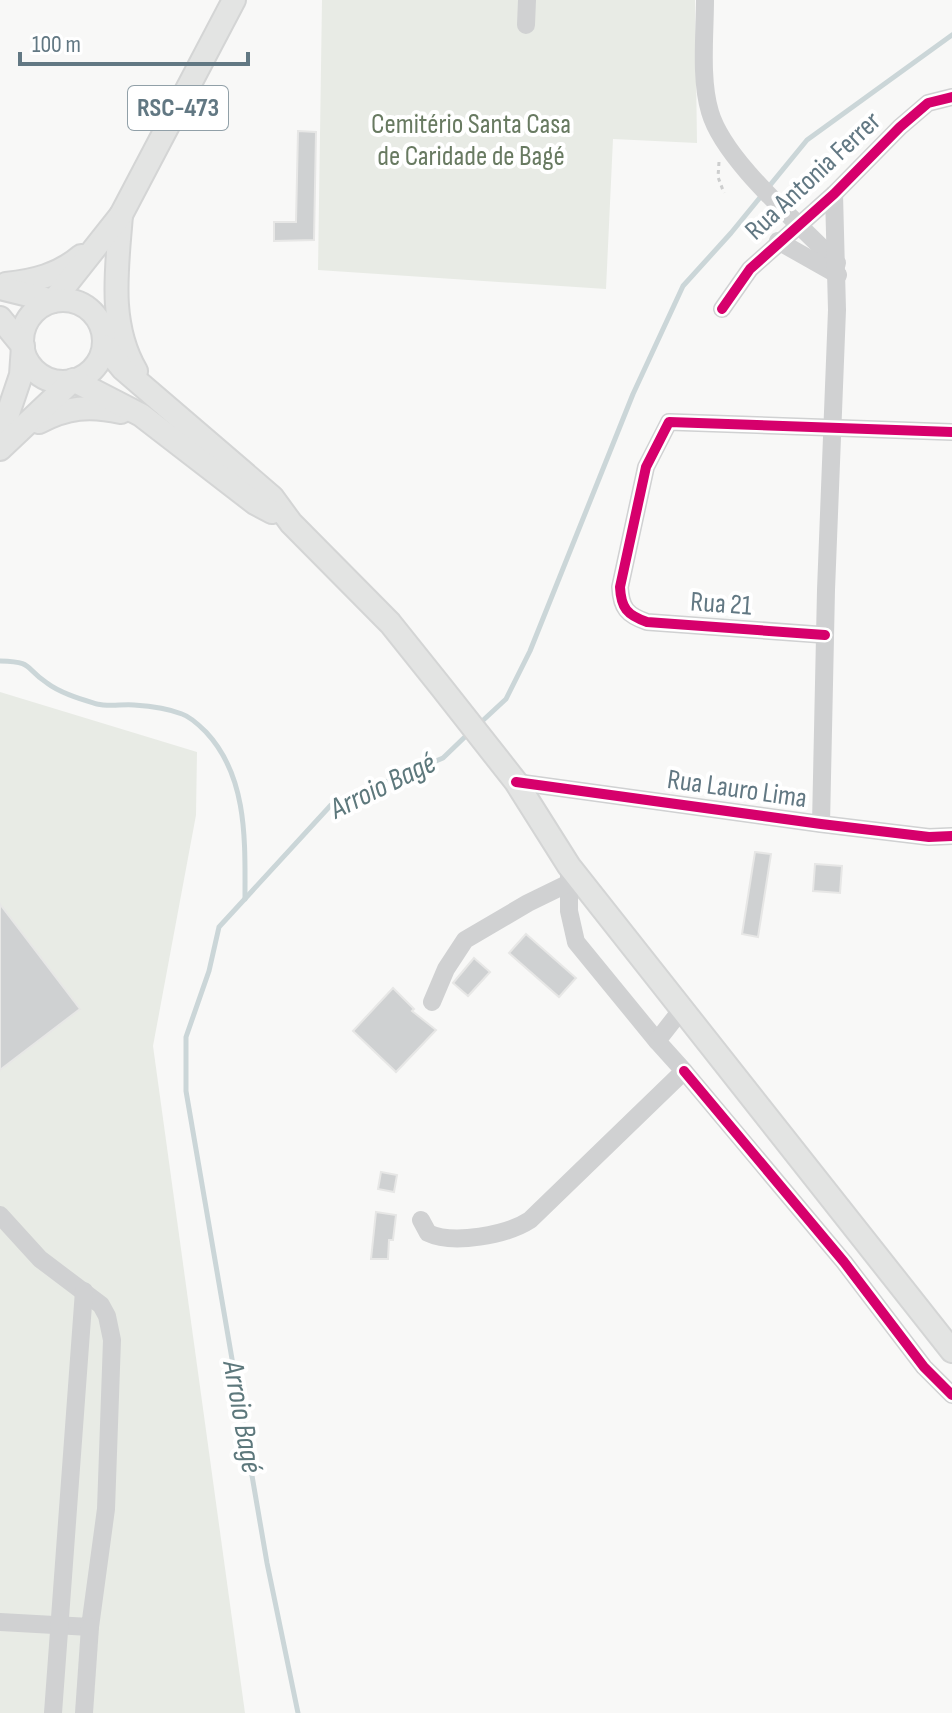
<svg xmlns="http://www.w3.org/2000/svg" width="952" height="1713" viewBox="0 0 952 1713" font-family="'Sofia Sans Condensed',sans-serif">
<rect width="100%" height="100%" fill="#f8f8f7"/>
<g fill="#e8ebe5">
<polygon points="322,0 695,0 697,143 613,139 606,289 318,270"/>
<polygon points="0,692 197,752 196,815 153,1046 245,1713 0,1713"/>
</g>
<g fill="none" stroke-linecap="round" stroke-linejoin="round">
<g stroke="#cbd6d8" stroke-width="5">
<path d="M0 661C35 662 23 667 47 683 60 693 81 699 97 704 109 707 122 704 134 705 149 706 167 708 182 714 191 717 199 725 206 732 248 777 245 841 245 899"/>
<polyline points="478,725 506,699 530,651 633,394 683,286 731,233 807,140 952,35"/>
<polyline points="298,1713 267,1563 186,1091 186,1037 209,971 219,927 331,805 443,758 470,732"/>
</g>
</g>
<g fill="#cfd1d2" stroke="#e7e7e6" stroke-width="2">
<polygon points="298,131 316,132 314,240 274,241 274,222 296,222"/>
<polygon points="755,852 771,854 758,937 742,934"/>
<polygon points="815,864 842,866 840,893 813,891"/>
<polygon points="0,904 80,1009 0,1070"/>
<polygon points="526,934 576,978 559,997 509,953"/>
<polygon points="474,958 490,972 468,996 453,983"/>
<polygon points="393,988 414,1009 412,1011 436,1030 396,1072 353,1031"/>
<polygon points="381,1172 397,1175 394,1192 378,1189"/>
<polygon points="376,1212 396,1215 393,1240 389,1240 388,1259 371,1259"/>
</g>
<g fill="none" stroke-linecap="round" stroke-linejoin="round">
<defs>
<g id="major">
<path d="M121 215C117 268 108 323 136 371"/>
<path d="M6 284C34 281 59 275 81 256"/>
<polyline points="0,288 53,301 121,215 234,0"/>
<circle cx="63" cy="341" r="41"/>
<polyline points="0,318 23,346 21,375 0,437"/>
<polyline points="104,346 123,369 272,497 291,523 390,623 442,688 516,782 569,866 952,1351"/>
<path d="M39 422C67 407 90 405 121 412"/>
<polyline points="0,449 73,380 141,415 255,503 272,512"/>
</g>
</defs>
<use href="#major" stroke="#d4d5d5" stroke-width="26"/>
<polyline stroke="#cdcece" stroke-width="3" stroke-dasharray="4 4" stroke-linecap="butt" points="719,162 718,177 724,193"/>
<g stroke="#d0d1d2" stroke-width="18">
<path d="M705 0C705 34 700 79 710 112 724 161 800 224 837 263"/>
<polyline points="526,25 527,0"/>
<polyline points="778,241 838,275"/>
<polyline points="722,309 750,269 834,194 900,127 928,103 952,97"/>
<path d="M825 635 647 622C627 615 621 608 620 587L646 467 669 422 952 432"/>
<polyline points="516,782 821,824 929,837 952,836"/>
<polyline points="821,824 826,590 837,310 834,194"/>
<polyline points="569,866 569,911 576,942 657,1041"/>
<polyline points="432,1002 446,969 465,940 528,903 569,883"/>
<polyline points="684,1071 844,1262 924,1367 952,1395"/>
<polyline points="0,1215 40,1259 101,1305 107,1316 112,1340 106,1509 90,1627 0,1622"/>
<path d="M421 1220 428 1233C453 1245 507 1235 530 1220L684 1071 657 1041 682 1009"/>
<polyline points="53,1713 84,1291"/>
<polyline points="84,1713 90,1627"/>
</g>
<use href="#major" stroke="#e3e4e3" stroke-width="22"/>
<defs>
<g id="cycleway">
<polyline points="722,309 750,269 834,194 900,127 928,103 952,97"/>
<path d="M825 635 647 622C627 615 621 608 620 587L646 467 669 422 952 432"/>
<polyline points="516,782 821,824 929,837 952,836"/>
<polyline points="684,1071 844,1262 924,1367 952,1395"/>
</g>
</defs>
<use href="#cycleway" stroke="#fff" stroke-width="15"/>
<use href="#cycleway" stroke="#d6006c" stroke-width="10"/>
</g>
<g text-anchor="middle" dominant-baseline="central" stroke-width="8" stroke-linejoin="round" paint-order="stroke">
<rect fill="#fff" stroke="#91a0a8" stroke-width="2" x="128" y="86" width="100" height="44" rx="6"/>
<g font-size="26" font-weight="bold" fill="#627883">
<text x="178" y="108">RSC-473</text>
</g>
<g font-size="28" fill="#687a61" stroke="#fff">
<text x="471" y="124">Cemitério Santa Casa<tspan x="471" dy="32">de Caridade de Bagé</tspan></text>
</g>
<g font-size="28" fill="#627883" stroke="#fff">
<text transform="translate(813 176) rotate(-43)">Rua Antonia Ferrer</text>
<text transform="translate(721 604) rotate(4)">Rua 21</text>
<text transform="translate(737 789) rotate(8)">Rua Lauro Lima</text>
</g>
<g font-size="30" font-style="italic" fill="#5d787c" stroke="#fff">
<text transform="translate(383 786) rotate(-26)">Arroio Bagé</text>
<text transform="translate(242 1417) rotate(80)">Arroio Bagé</text>
</g>
</g>
<path d="M20 52v12h228v-12" fill="none" stroke="#627883" stroke-width="4"/>
<text x="32" y="52" font-size="24" fill="#627883" stroke="#ffffff" stroke-width="6" paint-order="stroke">100 m</text>
</svg>
